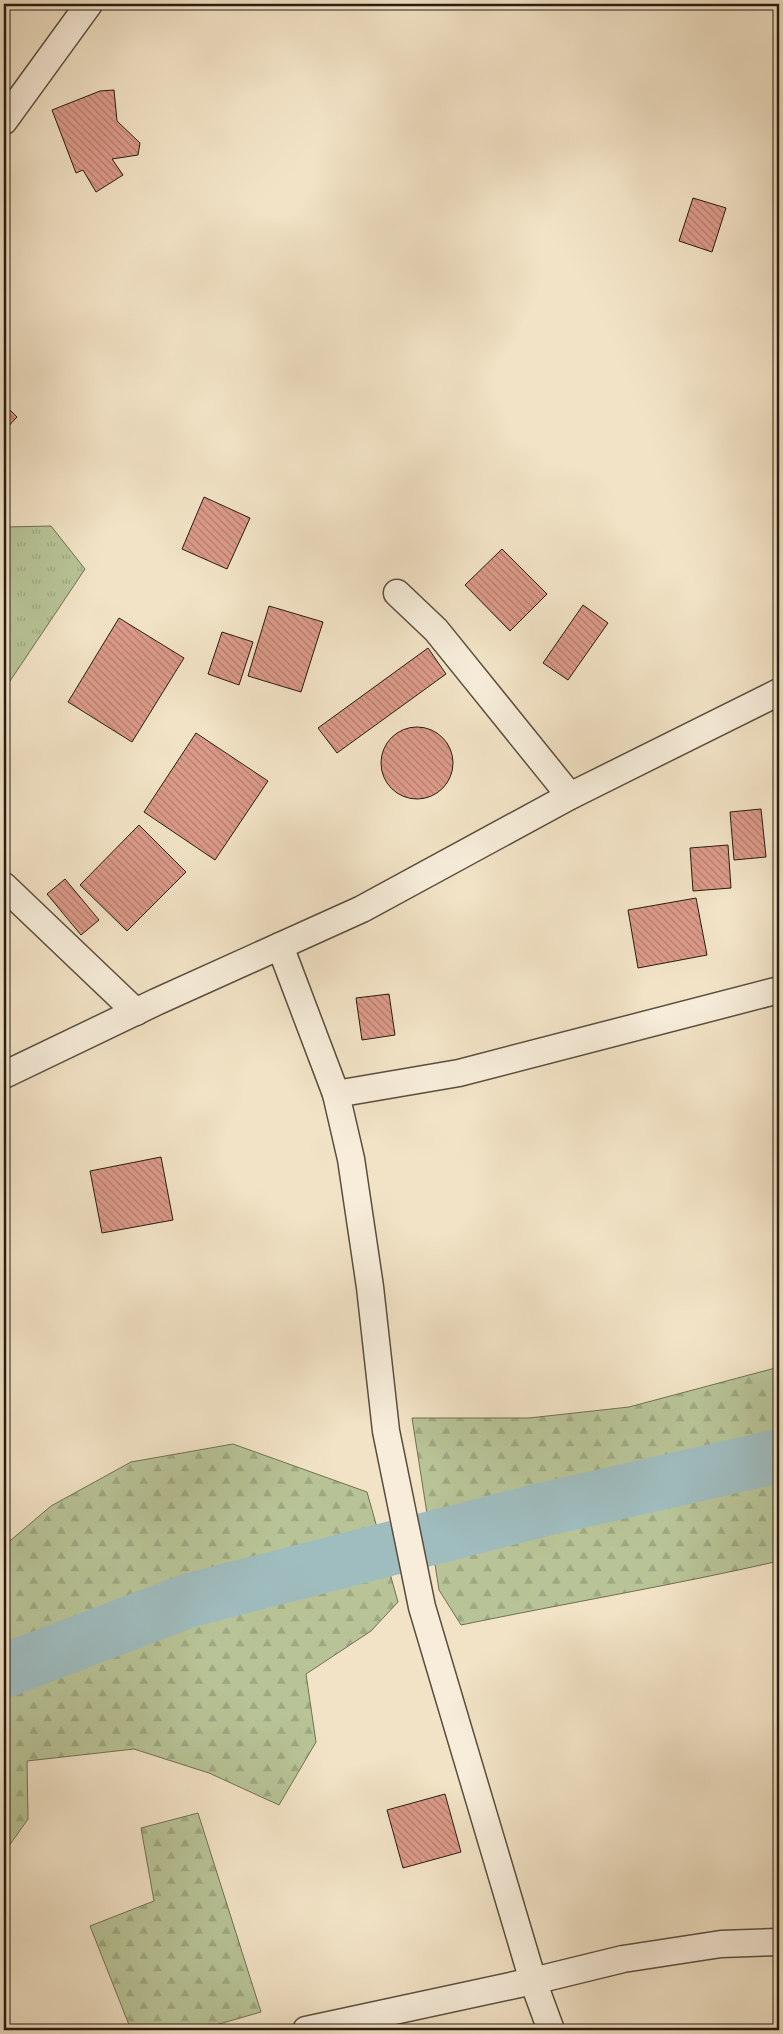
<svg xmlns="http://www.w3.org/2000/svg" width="783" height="2034" viewBox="0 0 783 2034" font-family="'EB Garamond',serif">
<defs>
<pattern id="grass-tufts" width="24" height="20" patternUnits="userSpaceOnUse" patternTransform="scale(1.25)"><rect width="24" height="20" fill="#b8c497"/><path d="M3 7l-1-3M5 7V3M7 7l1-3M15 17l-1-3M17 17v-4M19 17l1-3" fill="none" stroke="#9ea881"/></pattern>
<pattern id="forest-firs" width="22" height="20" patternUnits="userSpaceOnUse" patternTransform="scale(1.25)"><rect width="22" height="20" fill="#b8c497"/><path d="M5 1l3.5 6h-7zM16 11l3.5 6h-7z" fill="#9ea881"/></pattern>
<pattern id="building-back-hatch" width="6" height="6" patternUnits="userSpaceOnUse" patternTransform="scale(1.25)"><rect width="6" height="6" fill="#dc9a89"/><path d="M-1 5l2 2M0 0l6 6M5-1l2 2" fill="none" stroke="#b27d6f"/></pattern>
</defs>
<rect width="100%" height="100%" fill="#f2e3c6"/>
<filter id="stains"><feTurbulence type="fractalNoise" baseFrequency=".004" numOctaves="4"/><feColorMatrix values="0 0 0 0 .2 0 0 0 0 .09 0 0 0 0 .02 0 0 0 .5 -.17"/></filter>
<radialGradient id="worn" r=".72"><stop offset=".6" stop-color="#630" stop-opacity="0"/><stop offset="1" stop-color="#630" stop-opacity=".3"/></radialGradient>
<polygon fill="url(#grass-tufts)" stroke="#707054" points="51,526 85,569 4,690 4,697 4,527"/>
<g fill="url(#forest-firs)" stroke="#707054">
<path d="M779 1367V1561C674 1585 567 1603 461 1625L439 1590 412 1418H529L629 1407Z"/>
<polygon points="233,1444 367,1492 398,1602 371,1631 306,1674 316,1742 279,1805 209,1773 134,1749 27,1761 28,1819 4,1853 4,1546 51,1506 131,1462"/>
<polygon points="198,1813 261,2012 198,2030 131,2030 90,1926 154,1901 141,1828"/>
</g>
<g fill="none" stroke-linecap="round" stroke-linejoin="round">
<polyline stroke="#9fbcbe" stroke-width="54" points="4,1671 190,1600 541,1510 779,1456"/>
</g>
<g fill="url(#building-back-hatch)" stroke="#281c11">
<polygon points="114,90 117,121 140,143 138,155 112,159 123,175 96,192 83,170 76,173 52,110 100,91"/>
<polygon points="693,198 726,208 712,252 679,241"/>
<polygon points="4,404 17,417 4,431"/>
<polygon points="204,497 250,518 227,569 182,549"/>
<polygon points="502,549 547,594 510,631 465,585"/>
<polygon points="583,605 608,623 568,680 543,663"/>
<polygon points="269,606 323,622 301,692 248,676"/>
<polygon points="119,618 184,658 132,742 68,702"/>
<polygon points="222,632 253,642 239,685 208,674"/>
<polygon points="428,648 446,674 337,753 318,728"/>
<circle cx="417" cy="763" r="36"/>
<polygon points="196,733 268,781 215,860 144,812"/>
<polygon points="761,809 766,857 734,860 730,812"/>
<polygon points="139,825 186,872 127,931 80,885"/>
<polygon points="728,845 731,888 693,891 690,848"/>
<polygon points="65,879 99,920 81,935 47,894"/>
<polygon points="696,898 707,955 638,968 628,910"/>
<polygon points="389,994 395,1035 362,1040 356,998"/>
<polygon points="161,1157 173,1220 102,1233 90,1171"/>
<polygon points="445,1794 461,1852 403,1868 387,1810"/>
</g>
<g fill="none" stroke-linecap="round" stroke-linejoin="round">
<defs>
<g id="minor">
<polyline points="4,121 89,4"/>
<polyline points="397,593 436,630 570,796"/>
<polyline points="4,886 136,1012"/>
<polyline points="280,946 336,1094 351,1159 370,1287 386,1431 422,1607 533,1981 551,2030"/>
<polyline points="4,1075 156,1002 362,909 570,796 779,692"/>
<polyline points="336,1094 459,1073 779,990"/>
<polyline points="306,2030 533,1981 623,1959 721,1944 779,1942"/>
</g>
</defs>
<use href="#minor" stroke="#5a4e3e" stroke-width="29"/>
<use href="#minor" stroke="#f7edda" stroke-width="26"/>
</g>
<rect width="783" height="2034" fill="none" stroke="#f2e3c6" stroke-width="20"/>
<rect x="5" y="5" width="773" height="2024" fill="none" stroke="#281c11" stroke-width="2.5"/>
<rect x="10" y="10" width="763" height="2014" fill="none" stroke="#281c11"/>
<rect width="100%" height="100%" filter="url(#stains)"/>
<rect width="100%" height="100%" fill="url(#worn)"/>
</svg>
